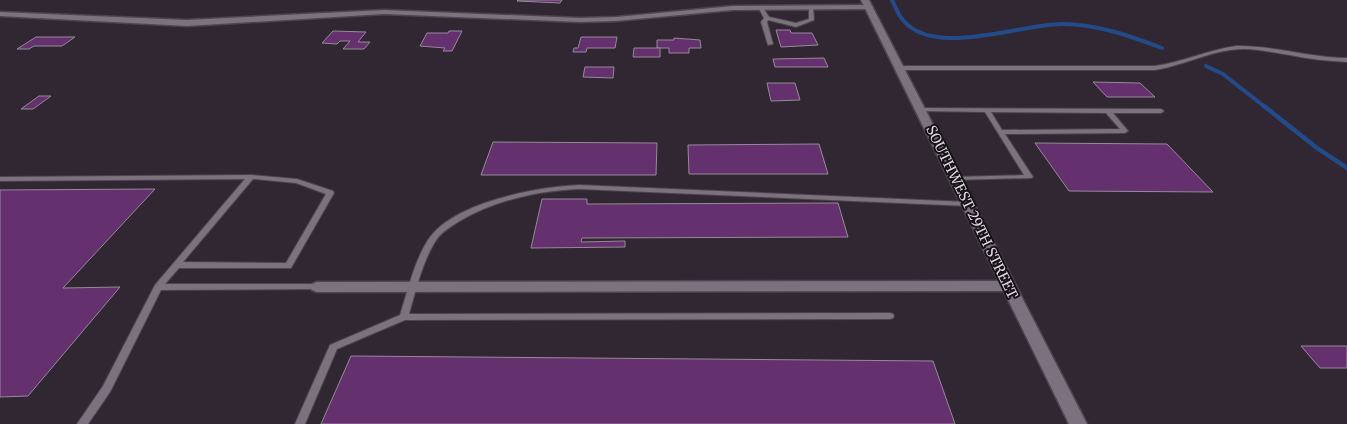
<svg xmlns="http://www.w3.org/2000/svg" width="1347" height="424" viewBox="0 0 1347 424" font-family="Merriweather,serif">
<rect width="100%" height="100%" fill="#312733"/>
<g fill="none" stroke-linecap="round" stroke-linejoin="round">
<g stroke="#234a89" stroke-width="4">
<path d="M892 0C895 6 898 15 903 20 933 58 1020 24 1062 24 1097 24 1130 36 1162 48"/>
<polyline points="1206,66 1223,74 1265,107"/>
</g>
<polyline stroke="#234a89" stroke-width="4.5" points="1264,106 1317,148 1347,168"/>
</g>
<g fill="#64306e" stroke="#968a98">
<polygon points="518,0 562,0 560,3 517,1"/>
<polygon points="776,30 790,30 791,33 812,33 818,45 781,47"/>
<polygon points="333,31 366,32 358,42 370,42 364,49 343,49 350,41 340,41 337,44 322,43"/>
<polygon points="449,31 462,31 452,51 443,51 445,48 420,46 427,33 448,33"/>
<polygon points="36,37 75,37 62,46 34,46 29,49 17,49"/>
<polygon points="581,37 617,37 615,48 587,48 586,52 573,52 574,48 578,48"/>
<polygon points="674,38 700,40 701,48 689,48 689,53 669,53 669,48 657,48 657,40 674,40"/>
<polygon points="634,48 660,48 660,57 633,57"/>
<polygon points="824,58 828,67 775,67 773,59"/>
<polygon points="585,67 614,67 613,78 583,77"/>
<polygon points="1093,82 1140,83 1155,97 1107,97"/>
<polygon points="767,83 795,83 800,100 771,101"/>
<polygon points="39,96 51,96 33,109 21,109"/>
<polygon points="493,142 657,143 656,175 481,175"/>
<polygon points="1035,143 1167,144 1213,192 1069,191"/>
<polygon points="819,144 828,174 689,174 688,145"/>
<polygon points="155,189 63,288 120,287 28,396 0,397 0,190"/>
<polygon points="542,199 587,199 587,204 838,203 848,237 582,238 581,242 625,241 625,247 531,248"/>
<polygon points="1301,346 1347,346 1347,368 1320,368"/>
<polygon points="351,356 933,361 955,424 321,424"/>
</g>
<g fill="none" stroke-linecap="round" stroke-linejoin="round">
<defs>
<g id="lane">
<polygon points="758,6 762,6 769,17 796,23 809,19 809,7 813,6 814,20 796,27 768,20 767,22 773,44 768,45 761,22 764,18 758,7"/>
<path d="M1236 46C1273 45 1310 58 1347 58V62C1328 61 1309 59 1290 55 1275 53 1260 49 1244 49 1214 49 1185 65 1155 70H900L897 68 900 66H1155C1183 62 1208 50 1236 46Z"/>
<path d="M922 108 1161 109 1164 111 1161 113H1113L1128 131 1125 133 1005 134 1033 177 1031 178 955 180 951 178 953 177 1024 175 985 112 920 111 919 110ZM991 112 1106 113 1120 129 1002 130Z"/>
<path d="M251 175 297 179 333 191 334 193 291 268H179L165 284H317L320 285 321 287 320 289 161 290 110 392 88 424H77L103 386 155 285 245 179 0 181V177ZM253 179 296 183 326 194 286 263 183 262Z"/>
<path d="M579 185 968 202 972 204 968 206 579 189C537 191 495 200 458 222 450 227 440 233 435 242 422 263 416 290 409 314L890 313 893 314 894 316 893 318 890 319 405 320 337 349 305 424H295L330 345 400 315C408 290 414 262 428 240 453 202 537 187 579 185Z"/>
</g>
<g id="street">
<polygon points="869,5 873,7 872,9 733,10 616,21 580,22 384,14 187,26 0,16 0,12 187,20 384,10 580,18 616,17 733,6"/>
<polygon points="1009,281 1014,283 1016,286 1014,289 1009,291 317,292 312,290 310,287 312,284 317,282"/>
</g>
<polygon id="secondary" points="861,0 869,0 1087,424 1069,424"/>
</defs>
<use href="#lane" stroke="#4c444e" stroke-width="2"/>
<use href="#street" stroke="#4c444e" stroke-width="3"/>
<use href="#secondary" stroke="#4c444e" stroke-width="3"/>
<use href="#lane" fill="#7c717f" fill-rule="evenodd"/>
<use href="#street" fill="#7c717f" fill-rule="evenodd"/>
<use href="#secondary" fill="#7c717f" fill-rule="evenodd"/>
</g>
<g text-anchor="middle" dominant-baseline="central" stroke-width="4" stroke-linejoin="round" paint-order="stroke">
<g font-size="14" fill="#ded7df" stroke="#171217">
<text transform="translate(972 212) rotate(64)">SOUTHWEST 29TH STREET</text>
</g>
</g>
</svg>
